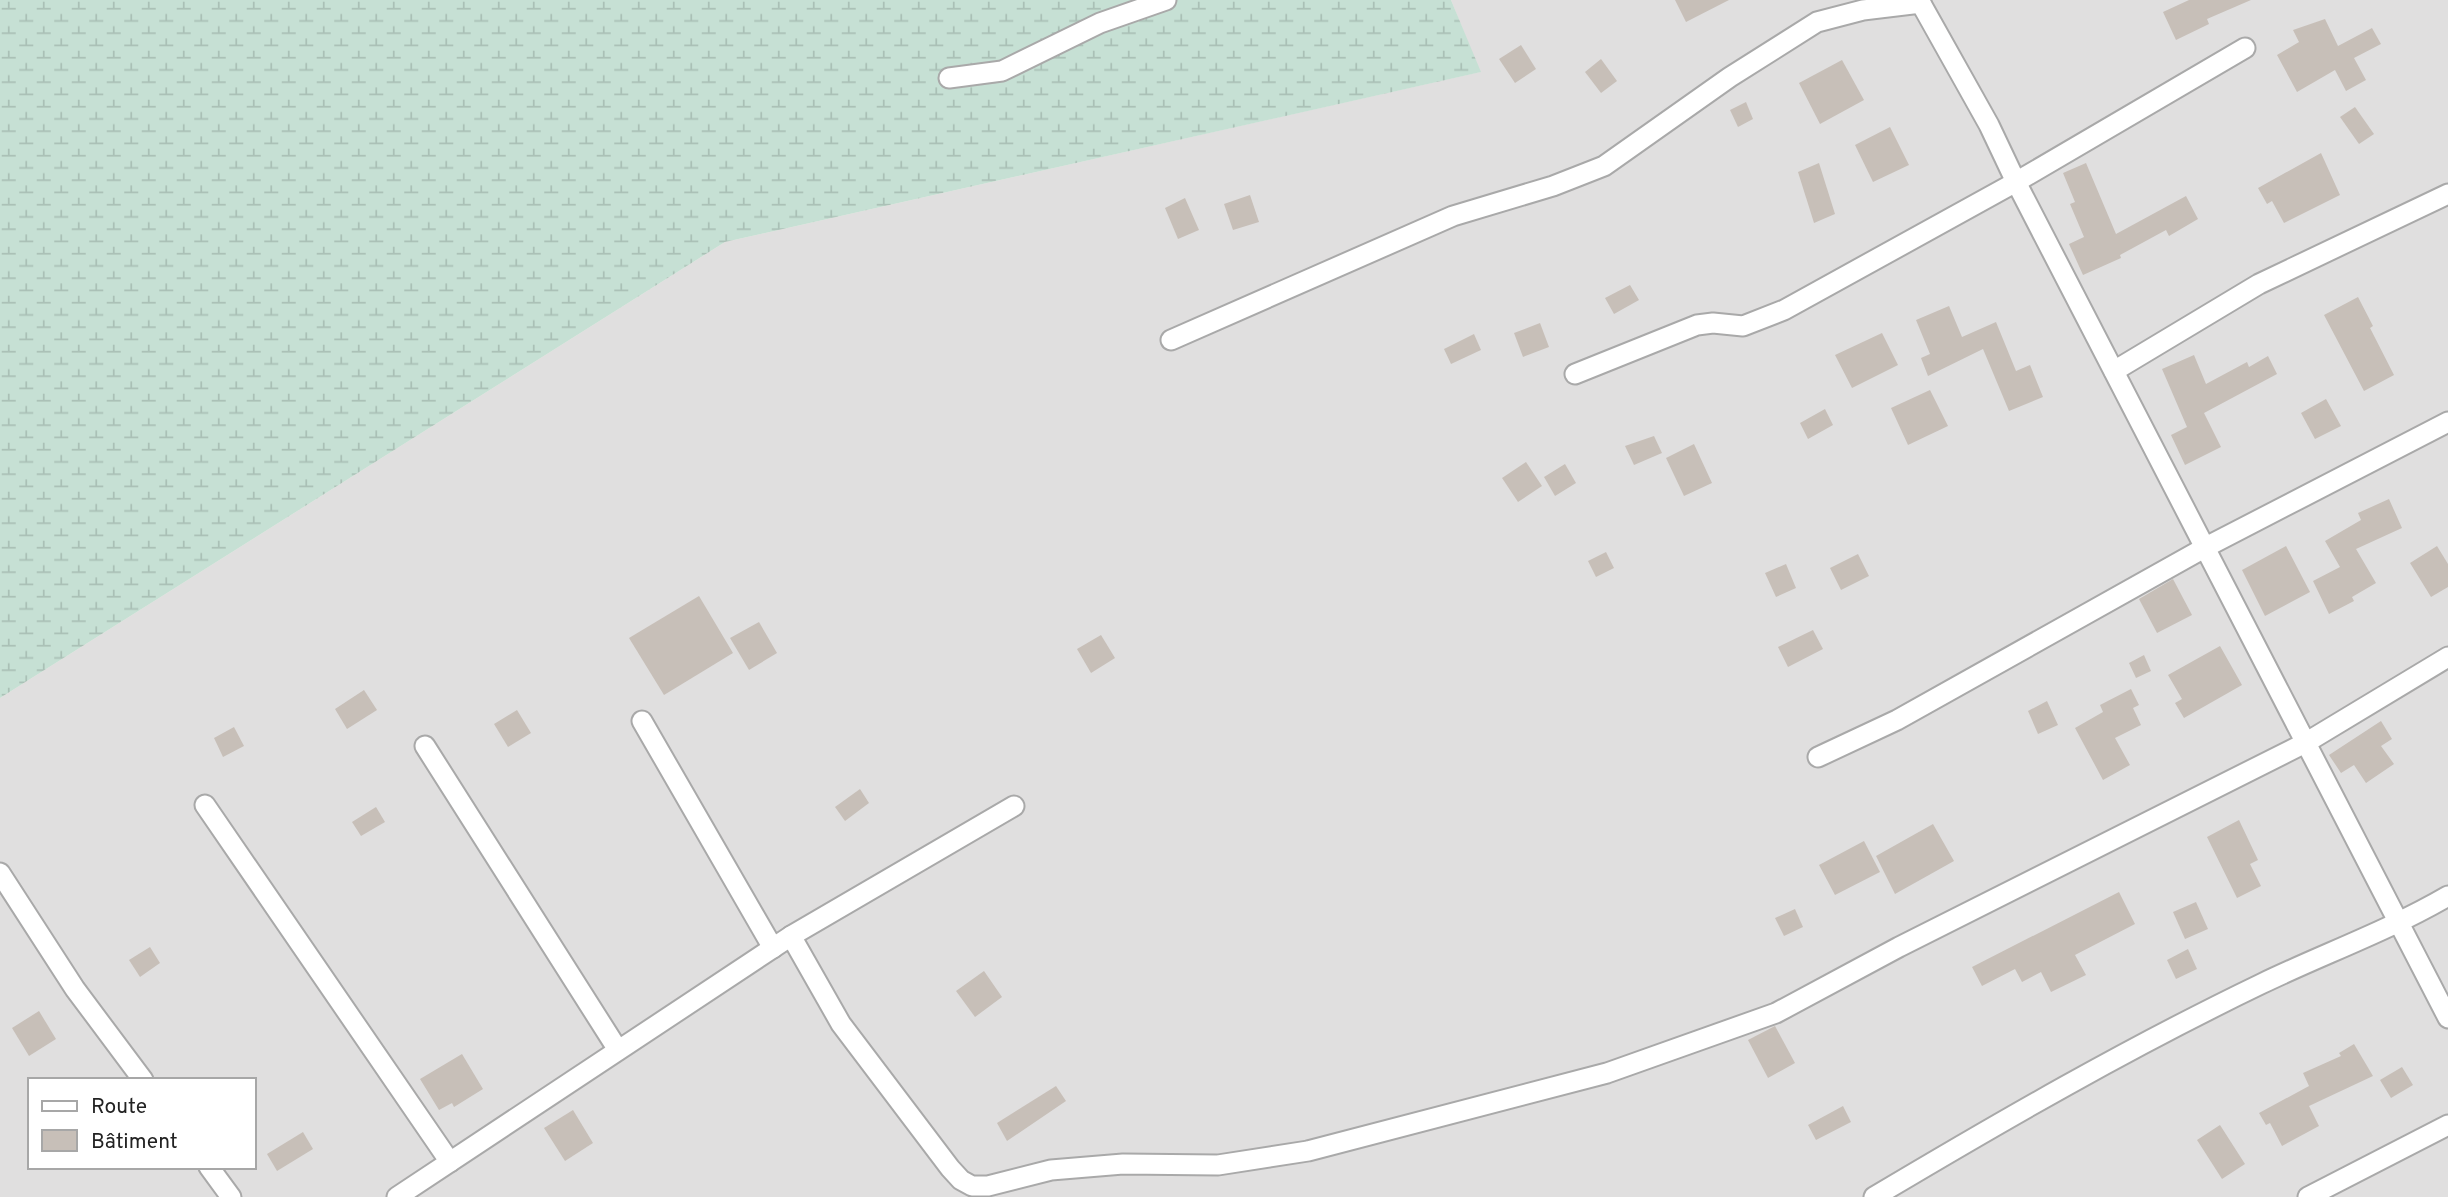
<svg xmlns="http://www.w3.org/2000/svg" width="2448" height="1197" viewBox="0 0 2448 1197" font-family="Overpass,sans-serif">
<defs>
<pattern id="wetland-marsh" width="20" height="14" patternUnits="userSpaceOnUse" patternTransform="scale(1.75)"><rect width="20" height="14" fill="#c6e0d4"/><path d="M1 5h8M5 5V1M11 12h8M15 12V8" fill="none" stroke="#aac0b6"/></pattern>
</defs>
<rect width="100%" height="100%" fill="#f2efe9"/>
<path fill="#e0dfdf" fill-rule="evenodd" d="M1451 0H2448V1197H0V698L725 242 1480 72ZM30 1080H254V1167H30Z"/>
<polygon fill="url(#wetland-marsh)" points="0,0 1451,0 1481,72 725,242 0,698"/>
<g fill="#c7bfb8">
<polygon points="1675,0 1729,0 1686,22"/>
<polygon points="2189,0 2251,0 2207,19 2209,24 2176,40 2163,12"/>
<polygon points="2325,19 2338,46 2372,28 2381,44 2354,58 2366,80 2346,91 2335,70 2297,92 2277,55 2299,42 2293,30"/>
<polygon points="1521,45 1536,69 1515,83 1499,59"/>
<polygon points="1601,59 1617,81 1601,93 1585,72"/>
<polygon points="1842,60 1864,100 1820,124 1799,83"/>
<polygon points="1746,102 1753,119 1738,127 1730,110"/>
<polygon points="2355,107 2374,134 2359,144 2340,117"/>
<polygon points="1890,127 1909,165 1873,182 1855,145"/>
<polygon points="2321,153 2340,195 2284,223 2272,201 2267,204 2258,188"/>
<polygon points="1819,163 1835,214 1814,223 1798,172"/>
<polygon points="2086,163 2116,234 2186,196 2198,219 2169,236 2166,230 2120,255 2121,258 2083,275 2069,244 2084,237 2070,204 2075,202 2063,173"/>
<polygon points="1250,195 1259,222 1233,230 1224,204"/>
<polygon points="1185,198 1199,230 1178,239 1165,208"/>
<polygon points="1630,285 1639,300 1614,314 1605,298"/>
<polygon points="2358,297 2373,326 2370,328 2394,375 2364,391 2324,315"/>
<polygon points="1949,306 1962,337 1996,322 2016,371 2030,365 2043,397 2009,411 1983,349 1928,376 1921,358 1930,354 1916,320"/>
<polygon points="1540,323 1549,347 1523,357 1514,333"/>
<polygon points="1882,333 1898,365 1852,388 1835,355"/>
<polygon points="1474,334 1481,350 1451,364 1444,349"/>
<polygon points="2194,355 2206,384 2247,362 2249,367 2268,356 2277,374 2204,413 2221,447 2185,465 2171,435 2187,427 2162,369"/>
<polygon points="1930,390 1948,426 1908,445 1891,408"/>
<polygon points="2326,399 2341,426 2315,439 2301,413"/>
<polygon points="1825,409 1833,425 1808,439 1800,423"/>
<polygon points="1654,436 1662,453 1634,465 1625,446"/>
<polygon points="1694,444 1712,483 1684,496 1666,458"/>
<polygon points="1526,462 1542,486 1518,502 1502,478"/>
<polygon points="1565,464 1576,483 1555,496 1544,477"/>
<polygon points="2389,499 2402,528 2356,549 2376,583 2352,597 2354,601 2329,614 2313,581 2340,567 2325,541 2361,520 2358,513"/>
<polygon points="2286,546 2310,592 2265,616 2242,570"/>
<polygon points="2437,546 2448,564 2448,587 2431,597 2410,563"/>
<polygon points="1606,552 1614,568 1596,577 1588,561"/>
<polygon points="1858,554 1869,576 1841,590 1830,568"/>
<polygon points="1786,564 1796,588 1776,597 1765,573"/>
<polygon points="2173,579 2192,615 2157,633 2139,599"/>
<polygon points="699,596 733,653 664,695 629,638"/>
<polygon points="759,622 777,653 749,670 730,638"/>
<polygon points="1813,630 1823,649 1788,667 1778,647"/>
<polygon points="1101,635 1115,658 1091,673 1077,649"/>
<polygon points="2220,646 2242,685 2184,718 2175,703 2182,699 2168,675"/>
<polygon points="2144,655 2151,671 2136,678 2129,663"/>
<polygon points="2131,689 2139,705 2133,708 2141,725 2115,738 2130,765 2103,780 2075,728 2103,712 2100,705"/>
<polygon points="364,690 377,710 347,729 335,709"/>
<polygon points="2047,701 2058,725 2038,734 2028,711"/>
<polygon points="517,710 531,733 508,747 494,724"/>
<polygon points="2381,721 2392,739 2381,746 2394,764 2366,783 2354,765 2341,773 2329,755"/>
<polygon points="234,727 244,746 223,757 214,738"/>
<polygon points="860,789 869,803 845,821 835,807"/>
<polygon points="376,807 385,822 361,836 352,822"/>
<polygon points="2239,820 2258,860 2250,864 2261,886 2237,898 2207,837"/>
<polygon points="1933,824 1954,861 1895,894 1876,856"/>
<polygon points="1864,841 1880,872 1835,895 1819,865"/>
<polygon points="2119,892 2135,924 2075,955 2086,975 2051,992 2041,972 2022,982 2015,969 1982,986 1972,967"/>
<polygon points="2196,902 2208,929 2185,939 2173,912"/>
<polygon points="1795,909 1803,927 1784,936 1775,918"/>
<polygon points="150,947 160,963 140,977 129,960"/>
<polygon points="2188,949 2197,969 2176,979 2167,960"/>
<polygon points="984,971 1002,997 975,1017 956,991"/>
<polygon points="39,1011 56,1039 29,1056 12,1028"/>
<polygon points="1775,1026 1795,1063 1768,1078 1748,1040"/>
<polygon points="2354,1044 2373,1076 2309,1106 2319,1126 2282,1146 2270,1123 2266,1125 2259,1113 2309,1086 2303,1073 2341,1056 2339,1053"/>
<polygon points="462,1054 483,1089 454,1107 452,1103 439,1110 420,1079"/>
<polygon points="2402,1067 2413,1085 2391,1098 2380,1080"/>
<polygon points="1056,1086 1066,1101 1007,1141 997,1123"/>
<polygon points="1843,1106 1851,1122 1816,1140 1808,1125"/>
<polygon points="573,1110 593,1143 565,1161 544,1128"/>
<polygon points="2220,1125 2245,1164 2222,1179 2197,1140"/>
<polygon points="303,1132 313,1149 277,1171 267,1154"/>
</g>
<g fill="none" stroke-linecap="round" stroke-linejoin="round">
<defs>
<g id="minor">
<polyline points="1919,0 1989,125 2016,182 2448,1018"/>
<polyline points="949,78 1002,71 1100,23 1166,0"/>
<polyline points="1171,340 1453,216 1553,186 1604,166 1730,77 1817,22 1863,10 1921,3"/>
<polyline points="2114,371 2259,284 2448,194"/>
<polyline points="1575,374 1697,325 1713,323 1743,326 1784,310 2016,182 2245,48"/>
<polyline points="642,721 773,948"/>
<polyline points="425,746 618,1050"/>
<polyline points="1818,757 1897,720 2206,547 2448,422"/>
<polyline points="205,805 450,1162"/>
<polyline points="0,873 75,989 143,1080"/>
<polyline points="791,936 841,1024 950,1168 961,1180 972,1186 988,1186 1051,1170 1123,1164 1218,1165 1308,1151 1607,1073 1776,1013 1899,947 2307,742 2448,657"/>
<polyline points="209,1167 231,1197"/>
<polyline points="397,1197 791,936 1014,806"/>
<path d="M1874 1197C2000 1122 2128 1048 2261 984 2323 954 2388 931 2448 896"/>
<polyline points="2308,1197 2448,1125"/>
</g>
</defs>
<use href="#minor" stroke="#a9a9a9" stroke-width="23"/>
<use href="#minor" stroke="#fff" stroke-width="19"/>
</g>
<rect x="28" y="1078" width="228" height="91" fill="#ffffff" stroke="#a7a7a7" stroke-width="2"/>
<rect x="42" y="1101" width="35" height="10" fill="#ffffff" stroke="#a7a7a7" stroke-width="2"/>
<text x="91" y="1113" font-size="21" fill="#222222">Route</text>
<rect x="42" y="1130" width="35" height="21" fill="#c7bfb8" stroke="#a7a7a7" stroke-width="2"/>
<text x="91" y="1148" font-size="21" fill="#222222">Bâtiment</text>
</svg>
